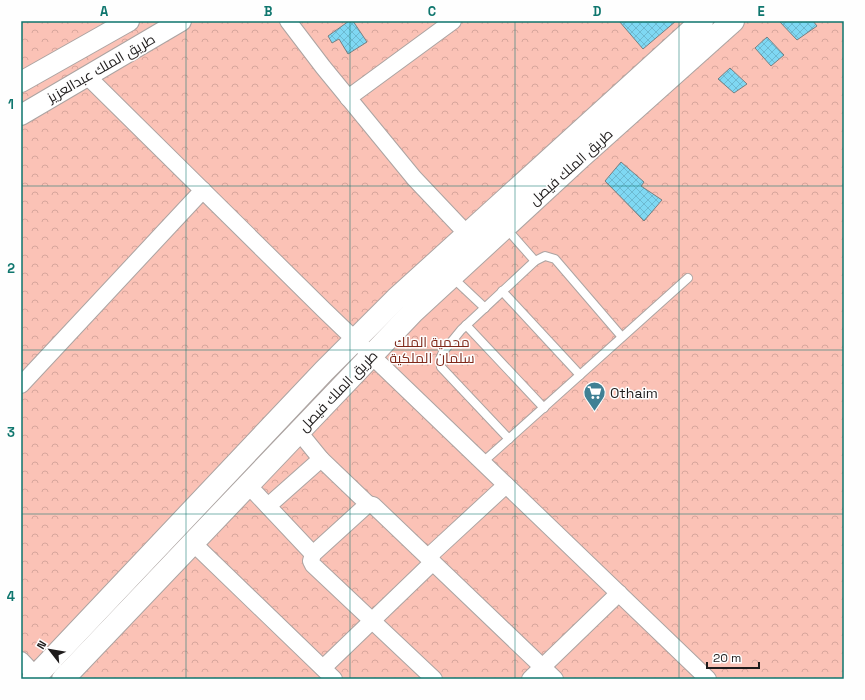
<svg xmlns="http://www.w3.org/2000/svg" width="865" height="700" viewBox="0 0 865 700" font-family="'Space Grotesk',Cairo,sans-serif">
<defs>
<pattern id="park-crowns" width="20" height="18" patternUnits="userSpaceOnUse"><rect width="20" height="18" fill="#fbc2b6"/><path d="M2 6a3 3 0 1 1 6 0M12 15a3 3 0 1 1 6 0" fill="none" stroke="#d7a69c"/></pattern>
<pattern id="building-cross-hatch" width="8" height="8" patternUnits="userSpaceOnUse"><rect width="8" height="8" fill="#7fd8f3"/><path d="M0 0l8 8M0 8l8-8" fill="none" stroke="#6db9d0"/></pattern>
</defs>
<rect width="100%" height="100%" fill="#f7eeed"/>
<rect fill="url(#park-crowns)" x="21" y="21" width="823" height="658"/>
<g fill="url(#building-cross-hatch)" stroke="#788082">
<polygon points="349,21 353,21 367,42 348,54 339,39 332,43 328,36"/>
<polygon points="619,21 676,21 643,49"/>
<polygon points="779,21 813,21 817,26 797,40"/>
<polygon points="767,37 784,55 771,66 755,48"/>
<polygon points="730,68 747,84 734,93 718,79"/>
<polygon points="621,162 644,182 641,186 662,200 644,221 605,181"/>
</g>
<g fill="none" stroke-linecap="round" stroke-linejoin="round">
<defs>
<g id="service">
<polyline points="505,227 535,261"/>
<polyline points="452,277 485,308"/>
<polyline points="502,291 580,375"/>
<polyline points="466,325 544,408"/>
<polyline points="509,439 441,367 440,359 443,352 461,330 535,261 545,256 555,259 622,337"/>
<polyline points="483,462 688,278"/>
</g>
<g id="minor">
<polyline points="288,21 323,67 414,178 467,234"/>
<polyline points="87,76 324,310 708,679"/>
<polyline points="348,98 453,21"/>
<polyline points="21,385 203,190"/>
<polyline points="321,459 368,504"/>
<polyline points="248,485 313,554"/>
<polyline points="268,506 321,459 299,432"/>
<polyline points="193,543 334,679"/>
<polyline points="428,557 506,485"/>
<polyline points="21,660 36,676"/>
<polyline points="323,668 433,562"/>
<polyline points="434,679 313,565 311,561 313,554 368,504 373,505 555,679"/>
<polyline points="530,679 619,593"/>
</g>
<g id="tertiary">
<polyline points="21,82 129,21"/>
<polyline points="21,115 181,21"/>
</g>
<g id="secondary">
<polyline points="33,679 324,371 396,299 702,21"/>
<polyline points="63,679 413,312 581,157 733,21"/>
</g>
</defs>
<use href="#service" stroke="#aca4a2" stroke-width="10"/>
<use href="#minor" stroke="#aca4a2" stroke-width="18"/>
<use href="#tertiary" stroke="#aca4a2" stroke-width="22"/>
<use href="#secondary" stroke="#aca4a2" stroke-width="24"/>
<use href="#service" stroke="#fff" stroke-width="8"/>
<use href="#minor" stroke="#fff" stroke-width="16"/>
<use href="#tertiary" stroke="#fff" stroke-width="20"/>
<use href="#secondary" stroke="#fff" stroke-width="22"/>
</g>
<path fill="none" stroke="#0f766e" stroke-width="1" stroke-opacity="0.55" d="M186 21V679M350 21V679M515 21V679M679 21V679M21 186H844M21 350H844M21 514H844"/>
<defs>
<symbol id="supermarket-pin" viewBox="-11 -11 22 30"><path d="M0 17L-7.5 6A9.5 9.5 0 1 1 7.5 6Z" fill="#408094" stroke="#fefefe"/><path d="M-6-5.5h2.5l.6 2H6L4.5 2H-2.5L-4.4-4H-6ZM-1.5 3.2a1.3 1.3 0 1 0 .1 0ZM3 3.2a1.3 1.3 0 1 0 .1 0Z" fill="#fff"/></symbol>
</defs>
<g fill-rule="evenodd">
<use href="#supermarket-pin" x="582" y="380" width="25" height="34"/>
</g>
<g text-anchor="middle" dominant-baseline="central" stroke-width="3" stroke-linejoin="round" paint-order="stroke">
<g font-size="14" fill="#1e1b1b" stroke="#fefefe">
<text transform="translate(101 68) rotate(-30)">طريق الملك عبدالعزيز</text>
<text transform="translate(571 167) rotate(-42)">طريق الملك فيصل</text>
<text transform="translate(338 391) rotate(-46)">طريق الملك فيصل</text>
</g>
<g font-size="14" fill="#7f2819" stroke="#fefefe">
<text x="432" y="342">محمية الملك<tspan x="432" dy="16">سلمان الملكية</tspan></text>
</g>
<g font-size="14" fill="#1e1b1b" stroke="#fefefe" text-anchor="start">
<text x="610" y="393">Othaim</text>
</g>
</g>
<rect width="865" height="700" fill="none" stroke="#fefefe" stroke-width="44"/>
<g transform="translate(50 650) rotate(301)" stroke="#fefefe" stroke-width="3" paint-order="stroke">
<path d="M0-3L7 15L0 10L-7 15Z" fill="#1e1b1b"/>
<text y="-6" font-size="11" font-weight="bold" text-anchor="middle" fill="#1e1b1b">N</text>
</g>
<path d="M707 662v6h52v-6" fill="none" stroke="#1e1b1b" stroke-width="2"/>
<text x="713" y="662" font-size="12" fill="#1e1b1b" stroke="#fefefe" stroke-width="3" paint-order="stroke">20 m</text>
<rect x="22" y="22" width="821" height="656" fill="none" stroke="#0f766e" stroke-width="1.5"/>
<g font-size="13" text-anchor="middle" font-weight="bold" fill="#0f766e">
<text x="104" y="16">A</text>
<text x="268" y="16">B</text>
<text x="432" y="16">C</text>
<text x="597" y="16">D</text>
<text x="761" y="16">E</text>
<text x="11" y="109">1</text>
<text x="11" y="273">2</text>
<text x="11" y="437">3</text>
<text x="11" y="601">4</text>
</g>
</svg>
